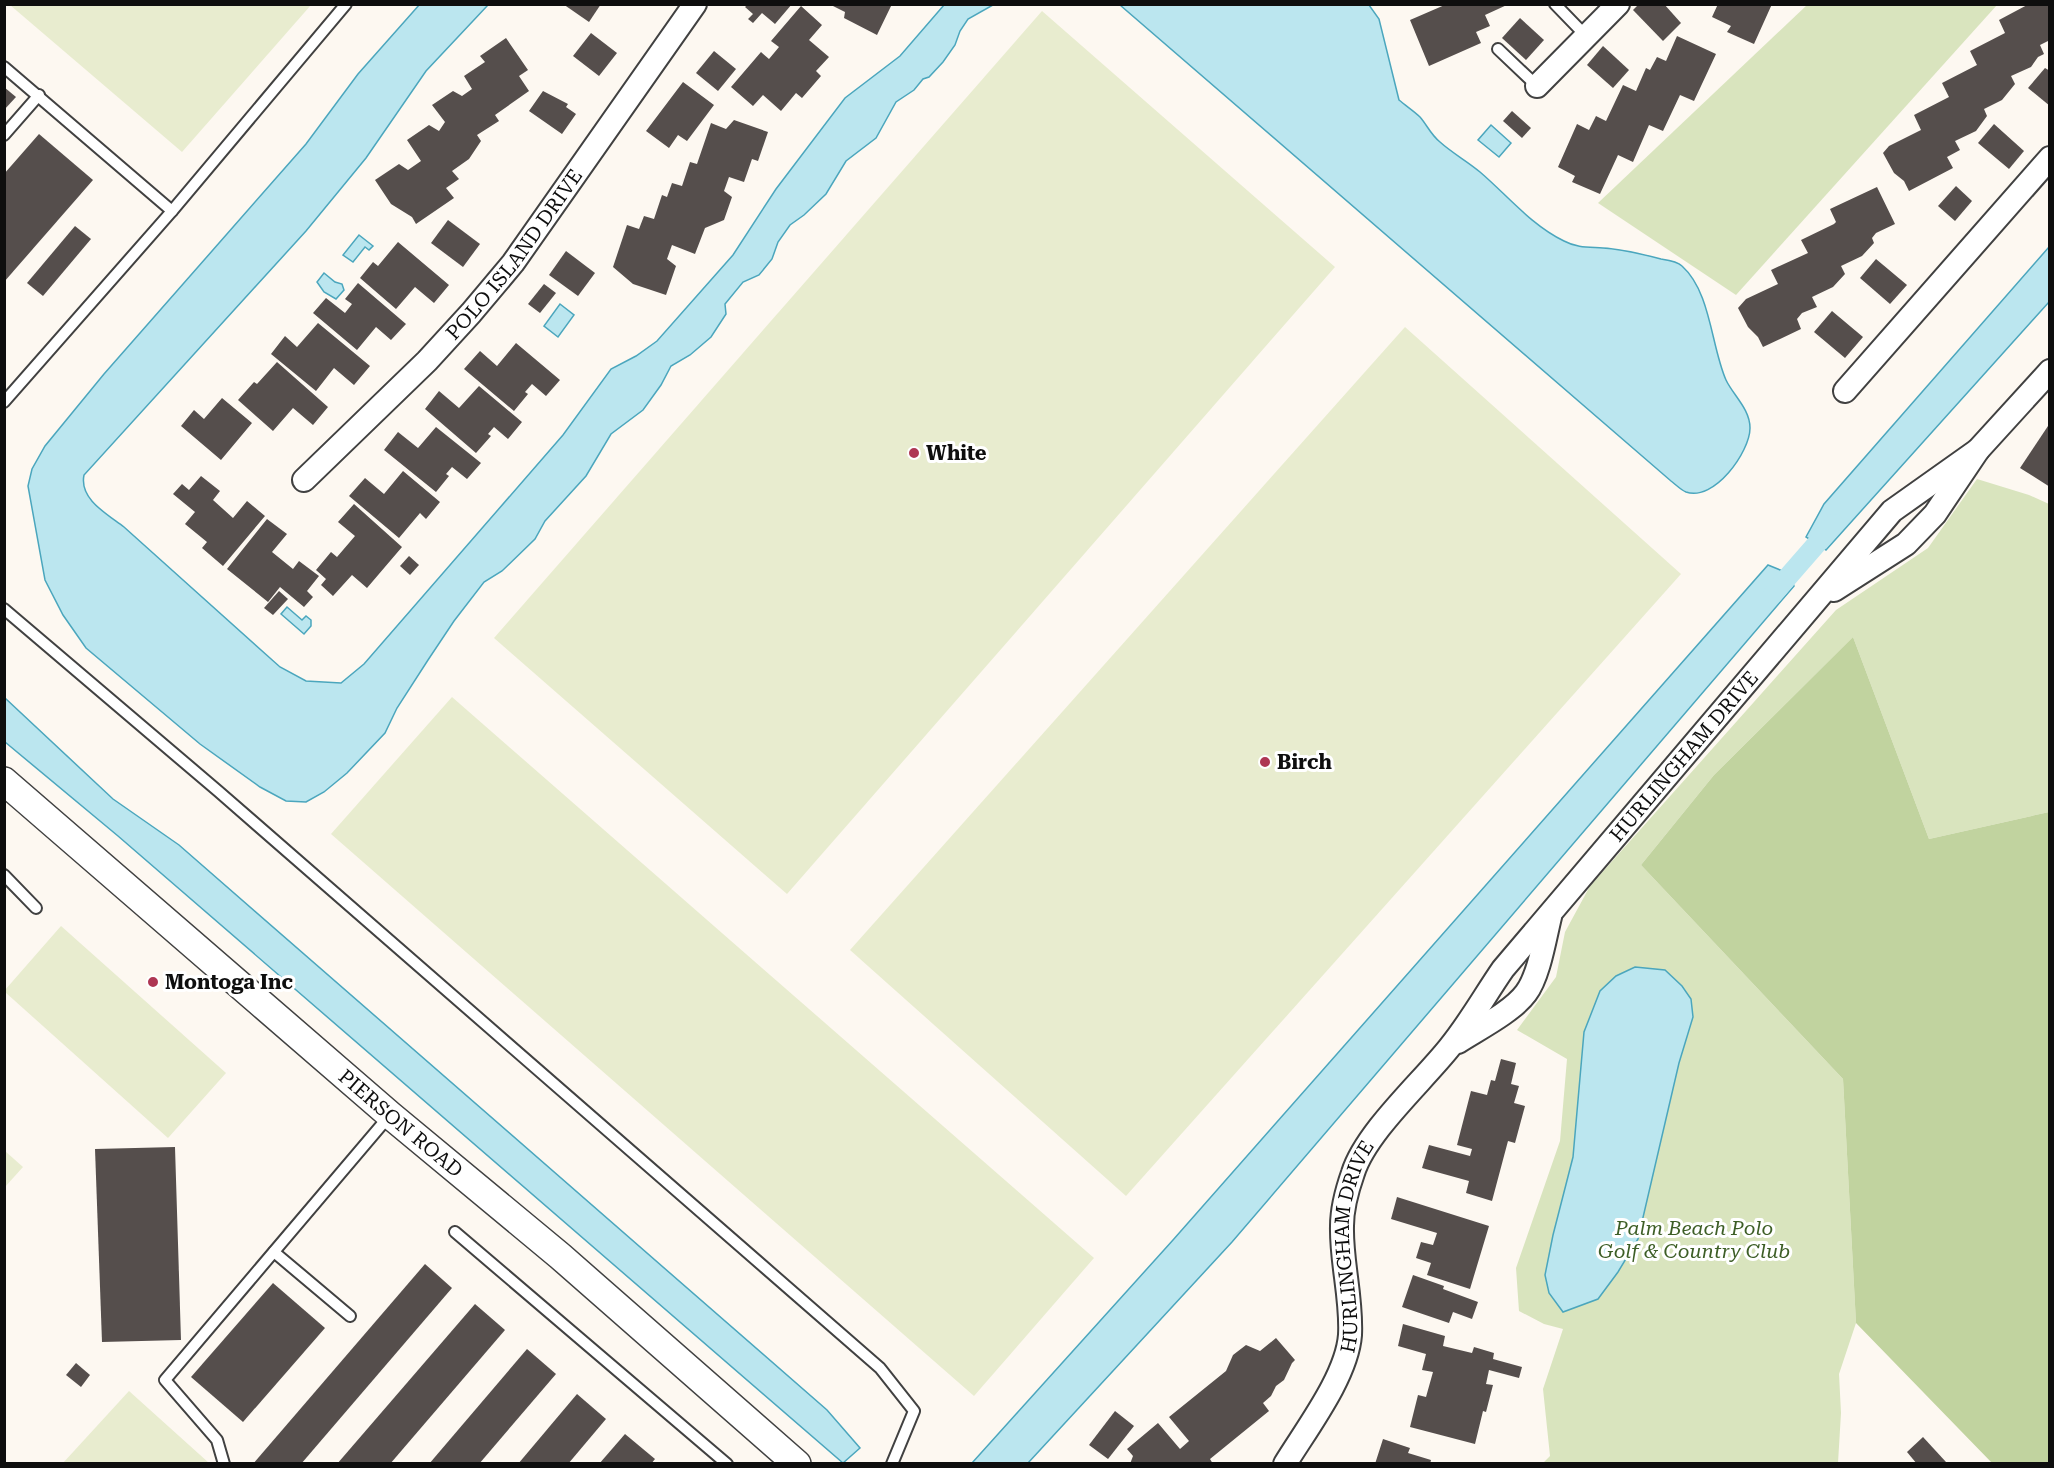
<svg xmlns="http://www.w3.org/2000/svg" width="2054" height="1468" viewBox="0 0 2054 1468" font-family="'Roboto Serif',serif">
<rect width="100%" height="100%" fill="#fdf8f1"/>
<g fill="#d9e4be">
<polygon points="1807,5 1997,5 1736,295 1598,203"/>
<polygon points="1977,479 2029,495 2049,504 2049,812 1929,839 1853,637 1714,775 1641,865 1843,1079 1856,1323 1839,1374 1841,1413 1838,1463 1543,1463 1550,1456 1543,1389 1563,1329 1544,1324 1519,1311 1516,1268 1560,1141 1567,1059 1517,1030 1556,977 1565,932 1590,886 1836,610 1928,548"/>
</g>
<polygon fill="#c1d39f" points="1853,637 1929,839 2049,812 2049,1463 1992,1463 1856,1323 1843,1079 1641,865 1714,775"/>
<g fill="#e8eccf">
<polygon points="10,5 311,5 182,152"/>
<polygon points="1042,11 1335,267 787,894 494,638"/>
<polygon points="1405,327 1681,574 1126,1196 850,950"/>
<polygon points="452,697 1094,1258 974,1396 331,834"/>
<polygon points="61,926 226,1073 168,1138 5,992 5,990"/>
<polygon points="5,1151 23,1167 5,1187"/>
<polygon points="129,1391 209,1463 63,1463"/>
</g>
<g fill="#bbe6ef" stroke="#4ba6bd" stroke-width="1.5">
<path d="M420 4 488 5 426 71 366 158 306 231 84 475C79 499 107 514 124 527L280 667 306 681 341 683 364 664 563 435 611 369 636 356 657 341 733 255 776 189 845 98 900 56 944 5H993L968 19 960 31 955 45 943 62 929 77 923 79 914 90 896 102 876 138 846 161 826 194 804 215 790 225 778 242 772 259 759 275 743 282 725 304 726 314 711 337 690 355 671 366 661 385 643 410 611 434 586 476 545 521 535 539 502 571 484 582 454 621 428 660 397 708 385 733 347 773 324 792 306 802 286 801 260 787 200 744 86 648 63 615 45 580 28 486 32 469 45 446 104 374 306 144 358 74Z"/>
<path d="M1120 5H1369L1379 19 1399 100C1406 106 1414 111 1420 117 1427 125 1431 135 1440 142 1452 153 1467 161 1480 172 1507 195 1531 225 1564 241 1577 248 1589 247 1603 248 1623 249 1642 254 1661 259 1668 260 1677 261 1682 266 1711 292 1711 346 1726 380 1733 395 1750 409 1750 428 1750 452 1714 502 1686 492 1681 490 1675 484 1671 481Z"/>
<polygon points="1491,125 1511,143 1499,157 1478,140"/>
<polygon points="359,235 373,246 369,250 365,247 353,262 343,255"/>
<polygon points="2049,247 2049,302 1826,550 1806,537 1824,504"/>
<polygon points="324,273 335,282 342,284 344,290 336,299 324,292 317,282"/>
<polygon points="560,304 574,315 558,337 544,326"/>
<polygon points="1768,565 1790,574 1794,586 1232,1242 1028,1463 972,1463 1173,1240"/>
<polygon points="287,607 302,620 306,616 311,620 311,626 304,634 281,614"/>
<polygon points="5,698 113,799 179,845 827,1410 860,1448 843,1463 118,836 5,742"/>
<polygon points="1635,967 1665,970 1682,986 1691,999 1693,1017 1679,1063 1638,1239 1618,1272 1598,1299 1563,1312 1549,1293 1545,1275 1553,1235 1573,1157 1584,1032 1600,991 1616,976"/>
</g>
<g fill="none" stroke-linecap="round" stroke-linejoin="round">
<polyline stroke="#bbe6ef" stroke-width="20" points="1773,594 1834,524"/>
</g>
<g fill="#554e4c">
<polygon points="563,4 601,4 589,22"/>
<polygon points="748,4 792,4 775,24 762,13 753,23 748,19 753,14 745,7"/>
<polygon points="829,4 892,4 877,35 844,18 845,12"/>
<polygon points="1447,4 1509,4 1485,15 1490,26 1476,32 1481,43 1429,66 1410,20"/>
<polygon points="1639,4 1664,4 1681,23 1663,41 1633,10"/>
<polygon points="1718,4 1772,4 1754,44 1727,32 1731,26 1712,17"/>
<polygon points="2029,4 2050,4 2050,40 2040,45 2044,54 2038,57 2031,67 2011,76 2015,84 2002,100 1984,109 1987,116 1976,131 1955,141 1960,150 1947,157 1953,168 1909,191 1904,181 1894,173 1883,153 1889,146 1921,130 1914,115 1949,97 1942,83 1977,65 1970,51 2005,33 1999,20"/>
<polygon points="801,6 822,25 809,40 829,57 816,71 821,76 802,98 796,93 781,111 763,95 753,106 731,87 761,52 769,59 779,47 771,41"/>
<polygon points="1520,18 1544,40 1526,60 1502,38"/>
<polygon points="591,33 617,53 599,76 573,56"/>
<polygon points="1677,36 1716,54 1694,101 1680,95 1663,131 1649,125 1633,162 1618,155 1600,194 1572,182 1575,176 1558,167 1577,124 1589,130 1596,116 1606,121 1623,85 1636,91 1646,68 1650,70 1657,57 1666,61"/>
<polygon points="506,38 528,70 519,76 529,91 495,115 499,121 477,135 481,141 469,159 452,171 459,179 446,188 454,198 416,224 412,217 391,204 375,180 399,164 408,170 421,161 407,140 429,125 439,131 445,122 432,105 453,91 462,96 472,89 464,76 485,62 480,56"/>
<polygon points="1603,46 1629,70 1613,88 1587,65"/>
<polygon points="714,51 736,69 718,91 696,73"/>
<polygon points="2045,68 2050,71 2050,106 2028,88"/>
<polygon points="683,82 714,105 687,141 678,135 669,148 646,131"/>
<polygon points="4,87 16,97 4,110"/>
<polygon points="543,91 568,104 566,107 576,114 562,134 529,111"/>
<polygon points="1512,111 1531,128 1522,138 1503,121"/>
<polygon points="734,120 768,132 758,161 752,159 744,182 729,177 724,191 732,197 724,220 705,228 695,254 672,245 667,259 676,266 666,295 633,284 613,267 627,225 639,229 644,216 654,219 662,195 667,197 672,183 682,186 690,162 697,164 711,123 726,129"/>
<polygon points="1994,124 2024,151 2009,169 1978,143"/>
<polygon points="39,134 93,180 4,282 4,174"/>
<polygon points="1956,186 1972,201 1955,221 1938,206"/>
<polygon points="1877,187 1895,224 1876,233 1872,238 1874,243 1862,256 1841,266 1845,274 1833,287 1812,297 1817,307 1802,313 1797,319 1801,329 1763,347 1758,337 1748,327 1738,308 1746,299 1778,284 1771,270 1808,253 1801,240 1834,224 1836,222 1830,209"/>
<polygon points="448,220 480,244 463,267 431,243"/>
<polygon points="75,226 91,239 43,296 27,283"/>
<polygon points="398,242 449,285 434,303 415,287 396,309 360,278 373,262 378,266"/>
<polygon points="566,251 595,273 578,296 549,275"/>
<polygon points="1876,259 1907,285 1890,304 1860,278"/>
<polygon points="358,283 406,324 391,340 376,327 357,350 313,313 326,298 345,313 352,304 345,299"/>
<polygon points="544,284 556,293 540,313 528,304"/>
<polygon points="1832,311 1863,337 1845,358 1814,332"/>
<polygon points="318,323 370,366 354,385 334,368 316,391 271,354 285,336 297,347"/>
<polygon points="516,343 560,380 546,396 532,384 525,392 528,394 514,411 464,369 480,351 497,366"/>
<polygon points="277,362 328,407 313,425 293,408 273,431 238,400 254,382 257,384"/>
<polygon points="479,386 522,422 508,439 494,427 488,434 491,436 476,453 425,409 439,391 459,408"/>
<polygon points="222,398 252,423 221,460 181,426 194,410 204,419"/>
<polygon points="2050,423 2050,487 2020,468"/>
<polygon points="436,427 481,463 467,479 452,467 446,474 449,476 436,492 384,450 398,432 418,448"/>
<polygon points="403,471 440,502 426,519 420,513 399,538 349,496 365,478 384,494"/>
<polygon points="201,476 220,491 213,500 233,518 247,501 265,516 223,566 202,548 207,542 185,524 195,512 173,494 182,484 189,490"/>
<polygon points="354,504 402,547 367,588 352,575 333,596 321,585 326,579 316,570 331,552 337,557 355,536 338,522"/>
<polygon points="267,519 287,534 272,552 293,569 299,561 319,576 307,591 313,597 304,607 280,587 268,602 227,569"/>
<polygon points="409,556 419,565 410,575 400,566"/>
<polygon points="279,591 288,599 273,615 264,608"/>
<polygon points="1501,1059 1516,1063 1511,1084 1519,1086 1514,1103 1525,1106 1515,1143 1508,1141 1492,1201 1466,1193 1469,1181 1422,1168 1429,1145 1470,1156 1472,1149 1457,1145 1471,1091 1487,1095 1491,1080 1495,1081"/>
<polygon points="175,1147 181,1340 102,1342 95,1149"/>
<polygon points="1397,1197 1489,1226 1470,1289 1427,1275 1431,1263 1416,1258 1421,1242 1433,1245 1437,1233 1391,1219"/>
<polygon points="425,1264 452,1288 301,1464 253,1464"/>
<polygon points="1413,1275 1444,1286 1443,1289 1478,1302 1472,1319 1453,1312 1449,1323 1402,1307"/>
<polygon points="273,1283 325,1328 243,1422 191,1377"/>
<polygon points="475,1304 505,1330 390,1464 337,1464"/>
<polygon points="1403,1324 1445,1336 1443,1346 1472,1353 1474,1347 1494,1353 1493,1359 1522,1367 1519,1378 1489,1370 1486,1384 1493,1385 1486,1412 1483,1411 1475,1444 1410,1427 1418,1395 1426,1397 1433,1372 1422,1370 1426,1354 1398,1346"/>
<polygon points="1276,1338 1295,1360 1292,1363 1284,1380 1276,1386 1271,1396 1263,1403 1269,1411 1210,1459 1213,1464 1130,1464 1133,1456 1127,1449 1158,1423 1180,1449 1189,1441 1169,1417 1226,1371 1233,1355 1246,1345 1260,1351"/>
<polygon points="527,1349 556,1374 479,1464 429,1464"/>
<polygon points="76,1363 90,1375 81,1387 66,1375"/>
<polygon points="577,1394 606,1419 568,1464 518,1464"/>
<polygon points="1115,1411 1134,1426 1108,1459 1089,1445"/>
<polygon points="625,1434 655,1459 651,1464 599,1464"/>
<polygon points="1923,1437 1946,1462 1945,1464 1917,1464 1907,1452"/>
<polygon points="1383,1439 1410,1448 1408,1453 1431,1460 1430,1464 1375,1464"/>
</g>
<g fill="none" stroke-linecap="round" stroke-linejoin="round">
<defs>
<g id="service">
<polyline points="1555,4 1586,36"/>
<polyline points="1498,49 1537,86"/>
<polyline points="4,67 172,211"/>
<polyline points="4,135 39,95"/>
<polyline points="4,402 172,211 346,4"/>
<polyline points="4,609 218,791 880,1368 914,1411 892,1464"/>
<polyline points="4,875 36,908"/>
<polyline points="455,1232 727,1464"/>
<polyline points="274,1252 350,1316"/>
<polyline points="224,1464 217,1440 165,1380 390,1115"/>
</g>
<g id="minor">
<polyline points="1537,86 1618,4"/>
<polyline points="1845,391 2050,158"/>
<path id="s1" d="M304 480 427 361 471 313 513 263 695 4"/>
<polyline points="1834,590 1906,544 1935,514 1978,450 2050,371"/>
<path d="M1458 1042C1478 1029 1512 1012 1526 993 1539 976 1545 937 1550 917"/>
<path id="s2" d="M1285 1464C1307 1428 1347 1376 1350 1335 1352 1298 1341 1262 1342 1226 1342 1208 1347 1190 1353 1173 1366 1132 1421 1083 1449 1048 1469 1024 1485 995 1503 969L1892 511 1978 450"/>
</g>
<g id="tertiary">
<path id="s3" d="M4 781 390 1115 560 1256 797 1464"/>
</g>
</defs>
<use href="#service" stroke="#414141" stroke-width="14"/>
<use href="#minor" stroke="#414141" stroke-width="26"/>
<use href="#tertiary" stroke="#414141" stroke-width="30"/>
<use href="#service" stroke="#fff" stroke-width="10"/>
<use href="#minor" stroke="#fff" stroke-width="22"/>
<use href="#tertiary" stroke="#fff" stroke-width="27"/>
</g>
<g fill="#ae3653" stroke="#fff" stroke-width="2">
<circle cx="914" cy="453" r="6"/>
<circle cx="1265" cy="762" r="6"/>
<circle cx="153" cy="982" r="6"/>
</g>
<g text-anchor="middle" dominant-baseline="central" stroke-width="6" stroke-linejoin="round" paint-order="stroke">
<g font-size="20" fill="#0e0e0e" stroke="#fff">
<text stroke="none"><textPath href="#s1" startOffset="309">POLO ISLAND DRIVE</textPath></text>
<text stroke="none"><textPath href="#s2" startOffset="843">HURLINGHAM DRIVE</textPath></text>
<text stroke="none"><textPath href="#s3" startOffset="524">PIERSON ROAD</textPath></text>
<text stroke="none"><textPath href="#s2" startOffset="236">HURLINGHAM DRIVE</textPath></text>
</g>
<g font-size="20" font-weight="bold" fill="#0e0e0e" stroke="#fff" text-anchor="start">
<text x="926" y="453">White</text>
<text x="1277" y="762">Birch</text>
<text x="165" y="982">Montoga Inc</text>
</g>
<g font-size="20" font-style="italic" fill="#3d5e26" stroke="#fff">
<text x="1694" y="1228">Palm Beach Polo<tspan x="1694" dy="23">Golf &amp; Country Club</tspan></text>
</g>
</g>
<rect width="2054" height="1468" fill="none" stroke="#0e0e0e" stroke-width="12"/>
</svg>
